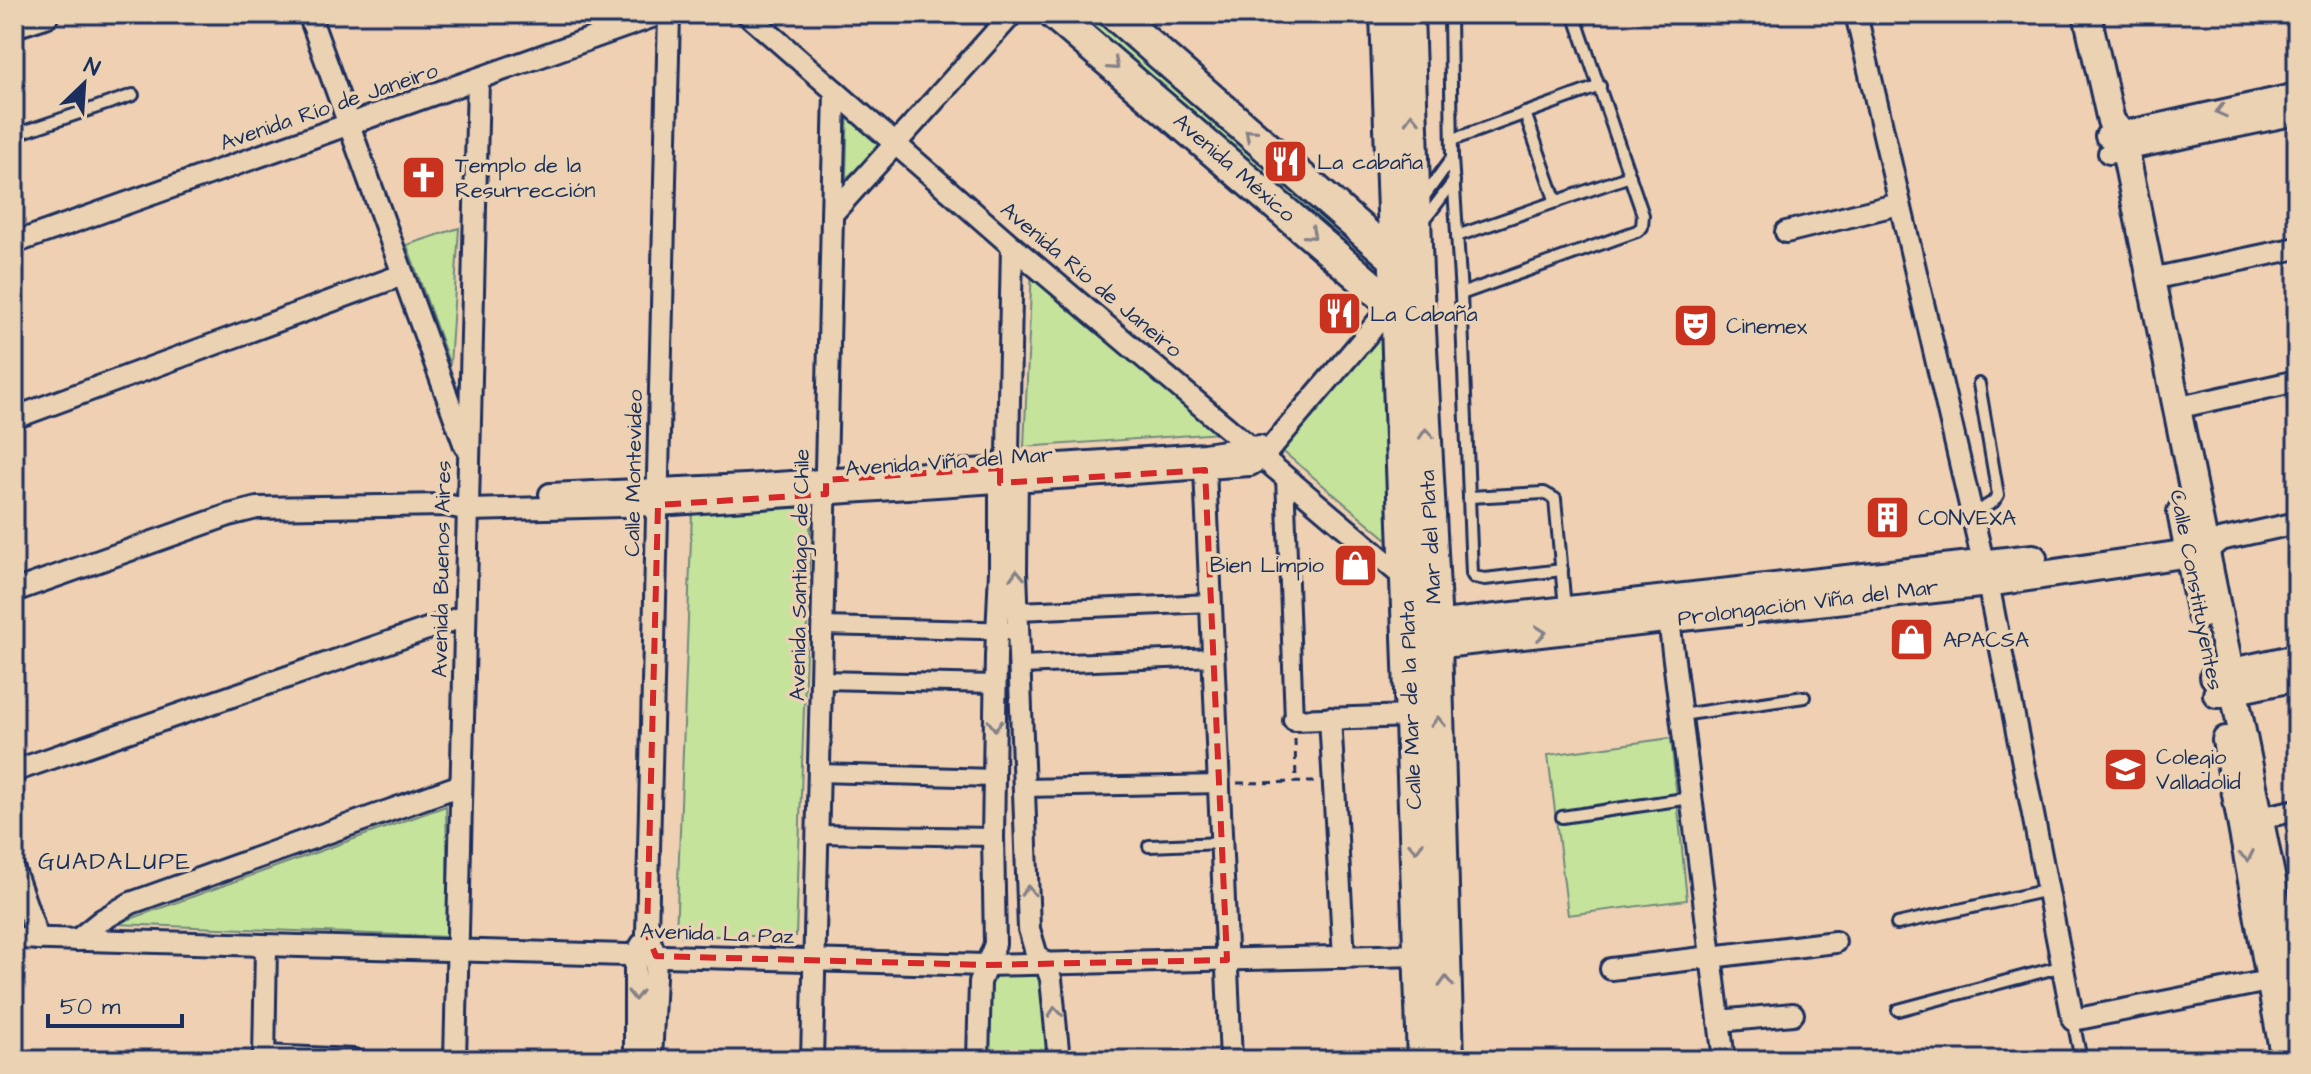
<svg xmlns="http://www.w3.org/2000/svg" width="2311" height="1074" viewBox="0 0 2311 1074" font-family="'Architects Daughter',sans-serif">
<rect width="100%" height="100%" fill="#efd0b2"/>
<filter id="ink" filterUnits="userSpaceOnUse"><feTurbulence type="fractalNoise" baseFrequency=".0125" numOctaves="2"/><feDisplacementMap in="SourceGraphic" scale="16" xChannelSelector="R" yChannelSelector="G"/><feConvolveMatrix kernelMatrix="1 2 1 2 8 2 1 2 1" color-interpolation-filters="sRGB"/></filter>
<g filter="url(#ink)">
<g fill="#c5e39b" stroke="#70897c" stroke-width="2">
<polygon points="1069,14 1100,14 1370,252 1369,263 1363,268"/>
<polygon points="848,106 890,141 846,178"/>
<polygon points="459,228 450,365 407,245"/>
<polygon points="1032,267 1221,433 1024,447"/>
<polygon points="1385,331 1394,545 1280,449"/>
<polygon points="811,507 796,936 676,936 692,513"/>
<polygon points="1671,738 1687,900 1568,915 1548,755"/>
<polygon points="446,806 449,937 116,924"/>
<polygon points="989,974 1045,976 1049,1060 988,1060"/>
</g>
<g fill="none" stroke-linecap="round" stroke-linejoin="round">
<defs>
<g id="service">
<polyline points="1450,14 1452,158 1461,294 1472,574 1474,577 1485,579 1562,570"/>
<polyline points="1525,113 1556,202"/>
<polyline points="14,130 23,132 133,95"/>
<polyline points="1452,140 1600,86"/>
<polyline points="1423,198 1452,158"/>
<polyline points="1422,223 1454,181"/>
<polyline points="1457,236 1630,176"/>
<polyline points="1461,294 1637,231 1642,227 1643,215 1574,14"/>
<polyline points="1469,497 1544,493 1555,499 1565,608"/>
<polyline points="1972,515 1993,502 1998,495 1979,384"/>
<polyline points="1681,715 1804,697"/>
<polyline points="1562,817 1691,798"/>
<polyline points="1149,846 1222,843"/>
<polyline points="1897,924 2048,890"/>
<polyline points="1898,1010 2063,966"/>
<polyline points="2073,1020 2081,1060"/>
</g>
<g id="pedestrian">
<polyline points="1285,476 1294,720"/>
<polyline points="1018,611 1212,603"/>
<polyline points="823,626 1019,631"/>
<polyline points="1021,665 1215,657"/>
<polyline points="822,680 995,684"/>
<polyline points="819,773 994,778"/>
<polyline points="1025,788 1220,784"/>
<polyline points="818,834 993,837"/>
</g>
<g id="minor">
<polyline points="309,14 465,446"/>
<polyline points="747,14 1012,246 1406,579"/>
<polyline points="1856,14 1988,583 2073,1020 2283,978"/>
<polyline points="2106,136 2297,94"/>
<polyline points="2109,153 2297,114"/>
<polyline points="833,213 1012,14"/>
<polyline points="1786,232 1899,204"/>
<polyline points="14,243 660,14"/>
<polyline points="2151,279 2297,248"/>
<polyline points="2176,408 2297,381"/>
<polyline points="14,418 402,275"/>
<polyline points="1205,470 1231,1060"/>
<polyline points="1017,471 1016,571 1029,929 1037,956 1046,964 1051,979 1059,1060"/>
<polyline points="550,494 746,485 1017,467 1204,454 1260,446"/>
<polyline points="2207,551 2220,540 2297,523"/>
<polyline points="14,591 229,515 257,508 446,505 469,510 658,505 1250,465 1262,458 1382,317 1398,306"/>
<polyline points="1667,604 1724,1060"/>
<polyline points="1330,718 1344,957"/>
<polyline points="1294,720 1411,716"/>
<polyline points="14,771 465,616"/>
<polyline points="2260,818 2297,810"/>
<polyline points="14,870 38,939"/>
<polyline points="14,938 985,965 1419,955"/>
<polyline points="77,940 102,920 131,903 461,785"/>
<polyline points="1611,969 1835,942"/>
<polyline points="1719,1021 1793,1014"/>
<polyline points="264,1056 354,1060"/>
<polyline points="264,1060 266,947"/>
<polyline points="455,1060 478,79"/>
<polyline points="635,1060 635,956 642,944"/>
<polyline points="651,1060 656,956 647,934 669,14"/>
<polyline points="812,1060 835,91"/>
<polyline points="978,1060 980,982 995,944 993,837 996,656 1000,571 1000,468 1008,452 1012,246"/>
</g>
<g id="tertiary">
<polyline points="2087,14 2111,121 2121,133 2125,150 2297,1005"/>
<polyline points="14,24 45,14"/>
<polyline points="2181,512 2201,615"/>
<polyline points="1416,627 2033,558"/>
<polyline points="1416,647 1988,583 2203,551"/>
<polyline points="2214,676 2297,658"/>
<polyline points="2217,694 2297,677"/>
<polyline points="2226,740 2285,1060"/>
</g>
<g id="secondary">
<polyline points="1054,14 1387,300 1413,309"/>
<polyline points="1114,14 1404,267"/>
<polyline points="1386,14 1423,1060"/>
<polyline points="1408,14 1417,274 1435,608 1448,1060"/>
</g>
</defs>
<use href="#service" stroke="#1b2f5e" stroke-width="16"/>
<use href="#pedestrian" stroke="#1b2f5e" stroke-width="22"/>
<use href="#minor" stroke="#1b2f5e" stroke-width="26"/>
<use href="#tertiary" stroke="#1b2f5e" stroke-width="32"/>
<use href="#secondary" stroke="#1b2f5e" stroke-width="36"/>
<g stroke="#1b2f5e" stroke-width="3" stroke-dasharray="8 6" stroke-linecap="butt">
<polyline points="1295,739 1296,782"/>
<polyline points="1237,783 1314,782"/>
</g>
<use href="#service" stroke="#ebd2b2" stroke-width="10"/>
<use href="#pedestrian" stroke="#ebd2b2" stroke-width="16"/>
<use href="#minor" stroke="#ebd2b2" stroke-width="20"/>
<use href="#tertiary" stroke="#ebd2b2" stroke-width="26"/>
<use href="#secondary" stroke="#ebd2b2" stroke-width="30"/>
</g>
<defs><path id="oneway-chevron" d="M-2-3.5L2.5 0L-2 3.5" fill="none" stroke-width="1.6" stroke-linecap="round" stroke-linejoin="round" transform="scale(2)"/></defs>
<g stroke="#838088">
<use href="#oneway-chevron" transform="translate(1114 65) rotate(41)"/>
<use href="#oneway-chevron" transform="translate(2221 111) rotate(167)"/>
<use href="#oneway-chevron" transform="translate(1412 119) rotate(-92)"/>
<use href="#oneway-chevron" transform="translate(1250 134) rotate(-139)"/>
<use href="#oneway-chevron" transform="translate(1311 234) rotate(41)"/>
<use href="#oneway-chevron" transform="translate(1426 434) rotate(-93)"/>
<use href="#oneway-chevron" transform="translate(1017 575) rotate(-92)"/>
<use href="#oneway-chevron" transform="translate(1541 633) rotate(-6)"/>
<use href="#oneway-chevron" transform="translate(1438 722) rotate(-92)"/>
<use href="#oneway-chevron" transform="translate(995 725) rotate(91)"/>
<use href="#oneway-chevron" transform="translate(1416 847) rotate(88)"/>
<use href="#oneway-chevron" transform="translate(2247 856) rotate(79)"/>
<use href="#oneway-chevron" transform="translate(1028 891) rotate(-92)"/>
<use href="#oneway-chevron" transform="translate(1446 982) rotate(-92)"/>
<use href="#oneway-chevron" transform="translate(635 995) rotate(90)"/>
<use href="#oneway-chevron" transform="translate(1055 1012) rotate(-95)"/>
</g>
</g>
<path fill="none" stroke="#d62828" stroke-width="6" stroke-dasharray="16 10" stroke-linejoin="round" d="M1000 468V483L1205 470 1227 960 985 965 656 956 647 934 658 505 826 494V480Z"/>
<defs>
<symbol id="restaurant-square" viewBox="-11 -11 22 22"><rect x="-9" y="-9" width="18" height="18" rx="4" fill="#c8321e" stroke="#ebd2b2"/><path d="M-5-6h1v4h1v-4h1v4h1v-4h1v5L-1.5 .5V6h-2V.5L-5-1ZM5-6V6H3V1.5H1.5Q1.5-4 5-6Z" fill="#fff"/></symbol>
<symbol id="church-square" viewBox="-11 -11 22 22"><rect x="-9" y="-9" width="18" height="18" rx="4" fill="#c8321e" stroke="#ebd2b2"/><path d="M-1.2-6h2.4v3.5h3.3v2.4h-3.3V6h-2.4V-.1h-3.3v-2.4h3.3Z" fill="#fff"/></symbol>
<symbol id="theatre-square" viewBox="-11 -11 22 22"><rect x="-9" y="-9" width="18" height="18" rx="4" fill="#c8321e" stroke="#ebd2b2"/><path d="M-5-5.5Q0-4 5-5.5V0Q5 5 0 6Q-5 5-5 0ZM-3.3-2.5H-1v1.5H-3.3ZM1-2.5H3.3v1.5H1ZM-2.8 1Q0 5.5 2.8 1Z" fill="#fff"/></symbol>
<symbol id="building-square" viewBox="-11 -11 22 22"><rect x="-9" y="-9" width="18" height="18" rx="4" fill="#c8321e" stroke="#ebd2b2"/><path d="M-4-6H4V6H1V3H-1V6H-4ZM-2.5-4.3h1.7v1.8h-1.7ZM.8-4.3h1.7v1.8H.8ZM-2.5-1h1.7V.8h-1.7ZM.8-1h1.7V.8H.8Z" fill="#fff"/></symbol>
<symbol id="shop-square" viewBox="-11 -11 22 22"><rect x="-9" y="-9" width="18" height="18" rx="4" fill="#c8321e" stroke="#ebd2b2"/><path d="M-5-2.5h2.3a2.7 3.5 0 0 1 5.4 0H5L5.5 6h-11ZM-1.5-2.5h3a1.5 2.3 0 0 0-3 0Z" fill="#fff"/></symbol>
<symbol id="school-square" viewBox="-11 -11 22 22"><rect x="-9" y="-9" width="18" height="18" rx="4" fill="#c8321e" stroke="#ebd2b2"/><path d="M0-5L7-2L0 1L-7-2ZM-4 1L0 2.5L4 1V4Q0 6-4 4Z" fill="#fff"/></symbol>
</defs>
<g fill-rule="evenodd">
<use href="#restaurant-square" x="1260" y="136" width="51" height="51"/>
<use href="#church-square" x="398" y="152" width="51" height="51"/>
<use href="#restaurant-square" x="1314" y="288" width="51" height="51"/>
<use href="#theatre-square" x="1670" y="300" width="51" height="51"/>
<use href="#building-square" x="1862" y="492" width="51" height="51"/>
<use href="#shop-square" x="1330" y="540" width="51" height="51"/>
<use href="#shop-square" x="1886" y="614" width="51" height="51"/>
<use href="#school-square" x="2100" y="744" width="51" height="51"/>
</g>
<g text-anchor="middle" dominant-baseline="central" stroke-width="7" stroke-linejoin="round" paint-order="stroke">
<g font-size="22" fill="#1b2f5e" stroke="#ebd2b2">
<text transform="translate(329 107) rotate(-19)">Avenida Río de Janeiro</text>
<text transform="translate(1234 168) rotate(41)">Avenida México</text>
<text transform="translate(1091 280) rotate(40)">Avenida Río de Janeiro</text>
<text transform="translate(949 462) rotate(-4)">Avenida Viña del Mar</text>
<text transform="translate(634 473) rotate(-89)">Calle Montevideo</text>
<text transform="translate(1431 537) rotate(-93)">Mar del Plata</text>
<text transform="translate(442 569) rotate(-89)">Avenida Buenos Aires</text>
<text transform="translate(800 575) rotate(-89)">Avenida Santiago de Chile</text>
<text transform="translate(2196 590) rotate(79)">Calle Constituyentes</text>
<text transform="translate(1808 603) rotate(-7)">Prolongación Viña del Mar</text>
<text transform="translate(1411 705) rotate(-92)">Calle Mar de la Plata</text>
<text transform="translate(717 934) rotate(2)">Avenida La Paz</text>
</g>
<g font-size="22" fill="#1b2f5e" stroke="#ebd2b2" text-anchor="start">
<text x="1317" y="162">La cabaña</text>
<text x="455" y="165">Templo de la<tspan x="455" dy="25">Resurrección</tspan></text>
<text x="1370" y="314">La Cabaña</text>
<text x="1726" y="326">Cinemex</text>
<text x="1918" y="518">CONVEXA</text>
<text x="1324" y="565" text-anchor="end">Bien Limpio</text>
<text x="1943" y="640">APACSA</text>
<text x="2156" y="757">Colegio<tspan x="2156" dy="25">Valladolid</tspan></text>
</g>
<g font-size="24" letter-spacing="2" fill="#1b2f5e" stroke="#ebd2b2">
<text x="115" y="862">GUADALUPE</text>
</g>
</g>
<rect width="2311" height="1074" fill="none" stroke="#ebd2b2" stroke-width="48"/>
<rect x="24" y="24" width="2263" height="1026" fill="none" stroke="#1b2f5e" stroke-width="3" filter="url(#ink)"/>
<g transform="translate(84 84) rotate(25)" stroke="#ebd2b2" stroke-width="6" paint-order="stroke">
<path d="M0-6L14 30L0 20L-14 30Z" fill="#1b2f5e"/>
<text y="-12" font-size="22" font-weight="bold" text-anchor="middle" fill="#1b2f5e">N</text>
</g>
<path d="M48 1014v12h134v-12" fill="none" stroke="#1b2f5e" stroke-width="4"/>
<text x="60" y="1014" font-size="24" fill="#1b2f5e" stroke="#ebd2b2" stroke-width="6" paint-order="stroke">50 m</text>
</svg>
